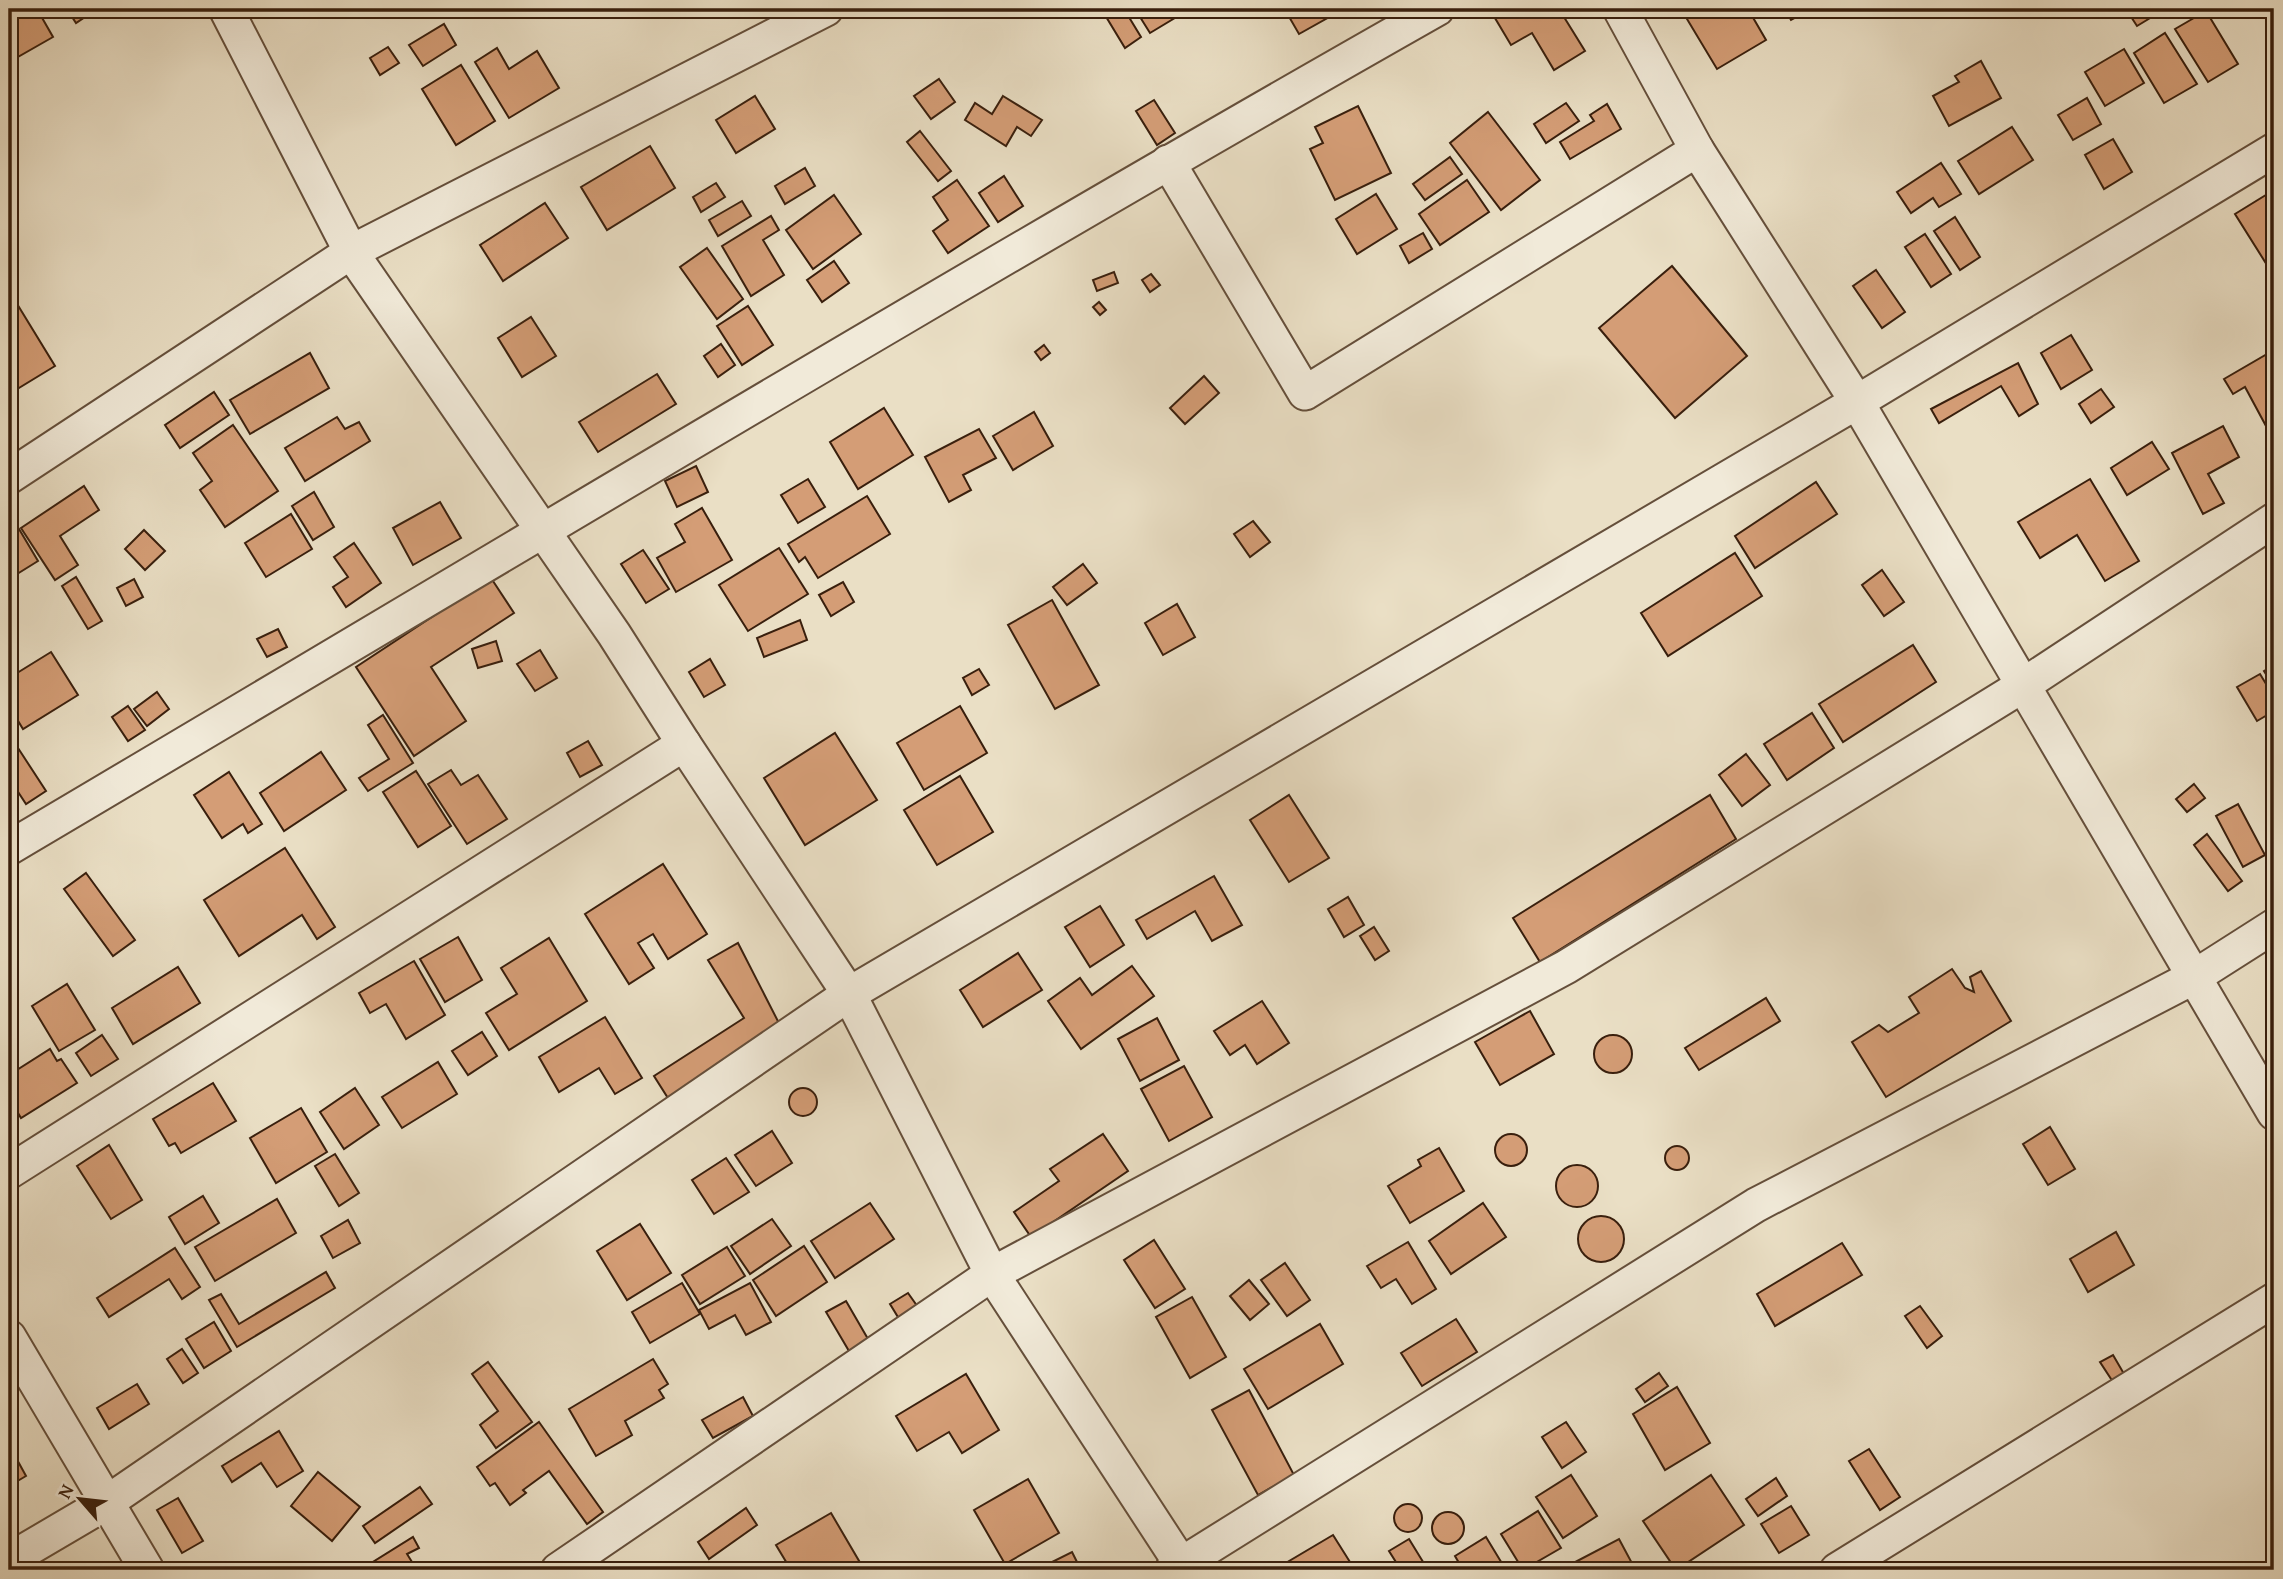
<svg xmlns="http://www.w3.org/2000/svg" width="2283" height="1579" viewBox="0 0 2283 1579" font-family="'Gentium Book Plus',serif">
<rect width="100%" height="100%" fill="#eadfc5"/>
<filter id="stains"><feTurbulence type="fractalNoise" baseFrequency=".00286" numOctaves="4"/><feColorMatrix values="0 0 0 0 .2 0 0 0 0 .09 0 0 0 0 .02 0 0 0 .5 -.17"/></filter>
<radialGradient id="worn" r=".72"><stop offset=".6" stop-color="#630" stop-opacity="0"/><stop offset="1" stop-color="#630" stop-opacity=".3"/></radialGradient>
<g fill="#d49d76" stroke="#391f0d" stroke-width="2">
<polygon points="9,9 37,9 53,37 9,62"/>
<polygon points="67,9 97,9 76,23"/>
<polygon points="1115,9 1124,9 1141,37 1125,48 1105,15"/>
<polygon points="1135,9 1187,9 1188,10 1150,33"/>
<polygon points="1301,9 1328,9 1331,16 1299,34 1288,15"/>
<polygon points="1499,9 1559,9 1585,51 1554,70 1532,33 1511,45 1492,13"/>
<polygon points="1681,9 1748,9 1766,40 1717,69"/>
<polygon points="1785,9 1811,9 1791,20"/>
<polygon points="2126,9 2165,9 2137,26"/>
<polygon points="2206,11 2238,64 2208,82 2175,29"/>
<polygon points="444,24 456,45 423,66 409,45"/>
<polygon points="2165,33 2197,84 2164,103 2134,53"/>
<polygon points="388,47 399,63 380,75 370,58"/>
<polygon points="497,48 509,69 537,51 559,88 509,118 475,62"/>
<polygon points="2124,49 2144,83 2105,106 2085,72"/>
<polygon points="1981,61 2001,98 1949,126 1933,96 1959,82 1955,76"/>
<polygon points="461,65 495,121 456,145 422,89"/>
<polygon points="939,79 955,102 931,119 914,96"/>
<polygon points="755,96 775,129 736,153 716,120"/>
<polygon points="1003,96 1042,120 1031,136 1017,127 1006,146 965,120 975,103 992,114"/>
<polygon points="2087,98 2101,124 2073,140 2058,115"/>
<polygon points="1154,100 1175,133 1157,145 1136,111"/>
<polygon points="1566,103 1579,121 1546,143 1534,124"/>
<polygon points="1607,104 1621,129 1570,159 1560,142 1594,121 1590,115"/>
<polygon points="1358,106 1391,173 1335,200 1310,149 1323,143 1315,127"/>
<polygon points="1488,112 1540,180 1501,210 1450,143"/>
<polygon points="2012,127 2033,160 1979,194 1958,161"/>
<polygon points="920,131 951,171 938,181 907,142"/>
<polygon points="2113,139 2132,172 2104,189 2085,155"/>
<polygon points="650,146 675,188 607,230 581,187"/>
<polygon points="1450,157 1462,174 1425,200 1413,184"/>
<polygon points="1941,163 1961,194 1939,207 1933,198 1911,213 1897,192"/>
<polygon points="805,168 815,186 785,204 775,186"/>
<polygon points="1004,176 1023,206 998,222 979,193"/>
<polygon points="957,180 989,226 948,253 933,231 948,220 933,197"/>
<polygon points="1467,180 1489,212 1440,245 1419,214"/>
<polygon points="716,183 725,197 701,212 693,197"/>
<polygon points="2274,190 2274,260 2267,265 2235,214"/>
<polygon points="1376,194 1397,229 1357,254 1336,219"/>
<polygon points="834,195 861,234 813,269 786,230"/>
<polygon points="742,201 751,216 718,236 709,220"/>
<polygon points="545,203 568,238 503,281 480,245"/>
<polygon points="771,216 779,230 763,240 784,275 751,296 722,246"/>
<polygon points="1955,217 1980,257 1960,270 1934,231"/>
<polygon points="1423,233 1432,249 1409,263 1400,246"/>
<polygon points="1925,234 1951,274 1931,287 1905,247"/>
<polygon points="707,248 743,299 717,319 680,267"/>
<polygon points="834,261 849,283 822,302 807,280"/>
<polygon points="1672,266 1747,356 1675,418 1599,328"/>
<polygon points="1876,270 1905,312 1882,328 1853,286"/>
<polygon points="1114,272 1118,283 1097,291 1093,280"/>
<polygon points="1151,274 1160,285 1150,292 1142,280"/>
<polygon points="11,294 55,366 9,394 9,295"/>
<polygon points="1099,302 1106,310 1100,315 1093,307"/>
<polygon points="748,306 773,345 742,365 717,326"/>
<polygon points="531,317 556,356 522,377 498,338"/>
<polygon points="2071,335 2092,370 2061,389 2041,353"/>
<polygon points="721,344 735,365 718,377 704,356"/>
<polygon points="1044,345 1050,353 1041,360 1035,352"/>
<polygon points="2274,350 2274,438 2273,439 2245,387 2233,394 2224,379"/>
<polygon points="310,353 329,388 250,434 230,400"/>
<polygon points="2018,363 2038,404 2019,416 2001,386 1939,423 1931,409"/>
<polygon points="657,374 676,404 598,452 579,422"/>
<polygon points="1204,376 1219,393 1185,424 1170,408"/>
<polygon points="2101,389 2114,407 2091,423 2079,404"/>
<polygon points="214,392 229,415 180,448 165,425"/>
<polygon points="884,408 913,455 858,489 830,442"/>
<polygon points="1034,412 1053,446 1013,470 993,436"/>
<polygon points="337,417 345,429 359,422 370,441 305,481 285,448"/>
<polygon points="233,425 278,491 225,527 200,490 212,481 193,453"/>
<polygon points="2223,426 2239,457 2208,474 2224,503 2203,514 2172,453"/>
<polygon points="979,429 996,458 963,475 971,490 949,502 925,457"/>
<polygon points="2152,442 2169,469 2127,495 2111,468"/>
<polygon points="696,466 708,492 677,507 665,481"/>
<polygon points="808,479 825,507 798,523 781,495"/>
<polygon points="2090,479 2139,561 2105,581 2077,535 2040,558 2018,522"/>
<polygon points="1816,482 1837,514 1755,568 1735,536"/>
<polygon points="84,486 99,510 60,536 78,565 55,580 21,528"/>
<polygon points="314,492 334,527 313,540 292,506"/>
<polygon points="867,496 890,534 818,578 805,557 799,562 788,544"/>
<polygon points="440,502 461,538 413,565 393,528"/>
<polygon points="702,508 732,560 676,592 657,558 685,542 675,524"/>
<polygon points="291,514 312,549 266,577 245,543"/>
<polygon points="1253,521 1270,542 1250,557 1234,534"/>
<polygon points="19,529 38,561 9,579 9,535"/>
<polygon points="144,530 165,551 145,570 125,549"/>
<polygon points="354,543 381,583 346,607 333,587 348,577 334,557"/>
<polygon points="779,548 808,594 748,631 719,585"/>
<polygon points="643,550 669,589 646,603 621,564"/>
<polygon points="1735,553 1762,596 1668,656 1641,613"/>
<polygon points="1083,564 1097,583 1067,605 1053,587"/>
<polygon points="1882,570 1904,602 1884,616 1862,585"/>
<polygon points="76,577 102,621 88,629 62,586"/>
<polygon points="491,578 514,613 431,667 466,721 414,756 356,667"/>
<polygon points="134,579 143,597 126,606 117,588"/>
<polygon points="843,582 854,602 831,616 819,595"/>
<polygon points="1052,600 1099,685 1055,709 1008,625"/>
<polygon points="1177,604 1195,637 1163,655 1145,623"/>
<polygon points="800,620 807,640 764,657 757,638"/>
<polygon points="278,629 287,647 267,657 257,639"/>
<polygon points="496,641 502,661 478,668 472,649"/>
<polygon points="1913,645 1936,682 1843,742 1819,704"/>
<polygon points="540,650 557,678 535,691 517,664"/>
<polygon points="51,652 78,695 23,729 9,706 9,678"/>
<polygon points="710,659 725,685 704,697 689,672"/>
<polygon points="2274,665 2274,687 2264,671"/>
<polygon points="979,669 989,685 972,695 963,678"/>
<polygon points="2260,674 2274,697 2274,711 2257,721 2237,687"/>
<polygon points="157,692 169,709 147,726 134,709"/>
<polygon points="128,706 145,730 128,741 112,717"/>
<polygon points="960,706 987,753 924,790 897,743"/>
<polygon points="1812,713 1834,748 1787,780 1764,744"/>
<polygon points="383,715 413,763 368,791 359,778 389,759 368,725"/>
<polygon points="835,733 877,800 805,845 764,778"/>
<polygon points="588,741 602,765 580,777 567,753"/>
<polygon points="18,748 46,791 26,804 9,778 9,754"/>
<polygon points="321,752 346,790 284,831 260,793"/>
<polygon points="1746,754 1770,785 1742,806 1719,775"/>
<polygon points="451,770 461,785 478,775 507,819 467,844 428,784"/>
<polygon points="416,771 451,826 418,847 383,792"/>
<polygon points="229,772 262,824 248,833 243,824 222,838 194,795"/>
<polygon points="960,776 993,832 937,865 904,810"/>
<polygon points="2194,784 2205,798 2187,812 2176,799"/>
<polygon points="1289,795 1329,858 1289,882 1250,820"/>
<polygon points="1710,795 1736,839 1540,962 1513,918"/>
<polygon points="2238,804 2265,855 2243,867 2216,816"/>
<polygon points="2207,834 2242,881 2228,891 2194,845"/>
<polygon points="285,848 335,927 317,939 302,915 239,956 204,900"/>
<polygon points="663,864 707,934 668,959 653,934 638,943 654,968 629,984 585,914"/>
<polygon points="86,873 135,940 113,956 64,889"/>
<polygon points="1214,876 1242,925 1212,941 1195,911 1147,939 1136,920"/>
<polygon points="1348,897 1364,925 1344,937 1328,909"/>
<polygon points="1100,906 1124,945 1090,967 1065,927"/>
<polygon points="1374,927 1389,951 1375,960 1360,936"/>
<polygon points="458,937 482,980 445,1002 420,959"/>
<polygon points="549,938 587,1001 509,1050 486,1013 517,994 501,968"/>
<polygon points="738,943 785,1035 673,1106 654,1076 744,1018 708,960"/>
<polygon points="1018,953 1042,990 983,1027 960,990"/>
<polygon points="414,961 445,1015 406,1039 386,1004 370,1013 359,993"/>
<polygon points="1132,966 1154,996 1081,1049 1048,1001 1080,978 1092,995"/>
<polygon points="178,967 200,1003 133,1044 112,1008"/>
<polygon points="1952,969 1965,988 1974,992 1970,977 1981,971 2011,1021 1886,1097 1852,1042 1879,1025 1888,1032 1919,1013 1909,997"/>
<polygon points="67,984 95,1030 59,1051 32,1006"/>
<polygon points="1766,998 1780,1021 1699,1070 1685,1048"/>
<polygon points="1262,1001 1289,1043 1257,1064 1245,1045 1230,1055 1214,1031"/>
<polygon points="1530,1011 1554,1054 1500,1085 1475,1042"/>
<polygon points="605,1017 642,1078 615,1094 599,1068 559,1092 539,1057"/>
<polygon points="1157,1018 1179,1060 1140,1081 1118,1039"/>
<polygon points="482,1032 497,1056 468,1075 452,1051"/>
<polygon points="102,1035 118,1059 91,1076 76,1053"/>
<circle cx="1613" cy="1054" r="19"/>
<polygon points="50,1049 57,1061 61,1059 77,1083 21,1118 9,1098 9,1075"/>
<polygon points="438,1062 457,1094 402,1128 382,1097"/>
<polygon points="1184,1066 1212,1117 1169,1141 1141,1089"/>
<polygon points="213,1083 236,1121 181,1153 175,1143 169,1146 153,1119"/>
<circle cx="803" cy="1102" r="14"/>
<polygon points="355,1088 379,1125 344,1149 320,1112"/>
<polygon points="301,1108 327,1152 276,1183 250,1138"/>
<polygon points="2050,1127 2075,1169 2048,1185 2023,1144"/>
<polygon points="772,1131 792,1163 756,1186 735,1155"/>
<circle cx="1511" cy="1150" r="16"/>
<polygon points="1103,1134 1128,1171 1031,1237 1014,1212 1059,1181 1050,1169"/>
<polygon points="109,1145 142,1200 111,1219 77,1166"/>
<circle cx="1677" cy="1158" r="12"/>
<polygon points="1439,1148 1464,1191 1410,1223 1388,1186 1421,1166 1418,1160"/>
<polygon points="335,1154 359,1193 339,1206 315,1166"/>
<polygon points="726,1158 749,1192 714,1214 692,1180"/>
<circle cx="1577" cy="1186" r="21"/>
<polygon points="203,1196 219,1223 185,1244 169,1217"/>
<polygon points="277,1199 296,1233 215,1281 195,1247"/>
<polygon points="870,1203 894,1239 835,1278 811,1241"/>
<polygon points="1483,1203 1506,1237 1451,1274 1429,1241"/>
<circle cx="1601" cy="1239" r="23"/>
<polygon points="772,1219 791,1246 750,1274 731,1246"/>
<polygon points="348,1220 360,1243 333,1258 321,1236"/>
<polygon points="640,1224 671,1273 627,1300 597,1251"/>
<polygon points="2116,1232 2134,1265 2088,1292 2070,1259"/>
<polygon points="1154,1240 1185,1289 1155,1308 1124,1260"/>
<polygon points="1408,1242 1436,1289 1412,1304 1396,1279 1381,1288 1367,1266"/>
<polygon points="1842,1243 1862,1275 1775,1326 1757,1294"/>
<polygon points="804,1246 827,1282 776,1316 753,1280"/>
<polygon points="727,1247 745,1276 700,1304 682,1275"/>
<polygon points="175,1248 200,1287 182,1299 169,1279 109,1317 97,1298"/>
<polygon points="1285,1263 1310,1300 1287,1316 1261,1280"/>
<polygon points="326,1272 335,1288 237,1347 209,1300 221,1294 239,1324"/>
<polygon points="1249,1280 1269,1304 1250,1320 1230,1296"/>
<polygon points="682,1283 700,1314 650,1343 632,1312"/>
<polygon points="750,1283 771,1322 746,1335 735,1315 709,1329 699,1310"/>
<polygon points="908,1293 920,1310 901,1322 890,1304"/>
<polygon points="1192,1297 1226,1357 1190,1378 1156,1317"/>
<polygon points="846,1301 868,1339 849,1351 826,1312"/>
<polygon points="1920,1306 1942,1336 1927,1348 1905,1316"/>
<polygon points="1456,1319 1477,1352 1422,1386 1401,1353"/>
<polygon points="214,1322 231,1351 204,1368 186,1339"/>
<polygon points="1320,1324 1343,1364 1268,1409 1244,1369"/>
<polygon points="182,1349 198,1373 183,1383 167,1359"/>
<polygon points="2113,1355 2127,1379 2115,1385 2100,1362"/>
<polygon points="653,1359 668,1384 659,1390 664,1398 625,1421 632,1435 596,1456 569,1409"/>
<polygon points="488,1362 532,1422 496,1448 480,1425 498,1411 472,1374"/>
<polygon points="1659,1373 1668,1386 1645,1402 1636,1389"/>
<polygon points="966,1374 999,1430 962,1453 949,1432 917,1451 896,1416"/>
<polygon points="137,1384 149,1404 109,1429 97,1408"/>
<polygon points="1677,1387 1710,1443 1665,1470 1633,1414"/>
<polygon points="1249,1390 1294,1475 1258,1495 1212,1410"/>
<polygon points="743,1397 753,1416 713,1438 702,1420"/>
<polygon points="539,1422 603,1512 587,1524 549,1471 523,1490 526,1493 510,1505 495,1483 490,1486 477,1467"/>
<polygon points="1566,1422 1586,1452 1562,1468 1542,1437"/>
<polygon points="279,1431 303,1471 277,1487 261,1463 232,1482 222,1466"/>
<polygon points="9,1445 26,1476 9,1486"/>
<polygon points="1869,1449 1900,1497 1880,1510 1849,1461"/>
<polygon points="318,1472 360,1507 332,1541 291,1506"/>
<polygon points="1571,1475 1597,1516 1563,1538 1536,1497"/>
<polygon points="1711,1475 1744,1525 1676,1570 1643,1521"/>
<polygon points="1776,1478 1787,1496 1758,1516 1746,1499"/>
<polygon points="1028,1479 1059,1533 1005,1564 974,1510"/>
<polygon points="420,1487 432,1504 375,1543 363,1526"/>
<polygon points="178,1498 203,1541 182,1553 157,1510"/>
<circle cx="1408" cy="1518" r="14"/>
<polygon points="1791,1506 1809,1535 1779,1553 1761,1524"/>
<polygon points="746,1508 757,1525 709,1559 698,1542"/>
<polygon points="1538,1511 1561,1548 1523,1570 1501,1534"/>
<circle cx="1448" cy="1528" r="16"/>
<polygon points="831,1513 862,1566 855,1570 791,1570 776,1545"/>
<polygon points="1333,1535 1355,1570 1274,1570"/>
<polygon points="413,1537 419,1548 407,1554 417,1570 360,1570"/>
<polygon points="1486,1537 1506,1570 1463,1570 1455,1556"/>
<polygon points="1409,1539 1428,1570 1401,1570 1389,1551"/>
<polygon points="1619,1539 1634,1567 1628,1570 1560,1570"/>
<polygon points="1072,1552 1081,1570 1053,1570 1050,1563"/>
</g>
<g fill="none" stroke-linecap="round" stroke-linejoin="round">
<defs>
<g id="minor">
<polyline points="226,9 351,252 614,634 684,744 849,994 992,1274 1185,1570"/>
<polyline points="1620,9 1697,150 1857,402 2274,150"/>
<polyline points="1168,162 1305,393 1697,150"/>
<polyline points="9,477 351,252 826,9"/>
<path d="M9 848C484 567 957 281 1437 9"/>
<polyline points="9,1172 684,744"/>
<polyline points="9,1337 147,1570"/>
<polyline points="9,1560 106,1503 849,994 1857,402 2274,1113"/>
<polyline points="558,1570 992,1274 1566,967 2022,686 2274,520"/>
<polyline points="1172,1570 1756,1205 2194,977 2274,926"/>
<polyline points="1837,1570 2274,1300"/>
</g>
</defs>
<use href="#minor" stroke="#654f3b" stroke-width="37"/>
<use href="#minor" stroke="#f1ead9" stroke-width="33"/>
</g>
<rect width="2283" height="1579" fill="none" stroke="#eadfc5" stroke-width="35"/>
<rect x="10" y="10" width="2262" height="1558" fill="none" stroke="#391f0d" stroke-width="3.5"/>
<rect x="18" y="18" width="2248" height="1544" fill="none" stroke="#391f0d" stroke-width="2"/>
<g transform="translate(80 1499) rotate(298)" stroke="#f1ead9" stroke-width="5" paint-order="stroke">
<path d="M0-5L12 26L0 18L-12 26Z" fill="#391f0d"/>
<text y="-10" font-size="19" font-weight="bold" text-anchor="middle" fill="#391f0d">N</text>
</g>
<rect width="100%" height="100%" filter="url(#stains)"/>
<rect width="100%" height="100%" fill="url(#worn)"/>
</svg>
